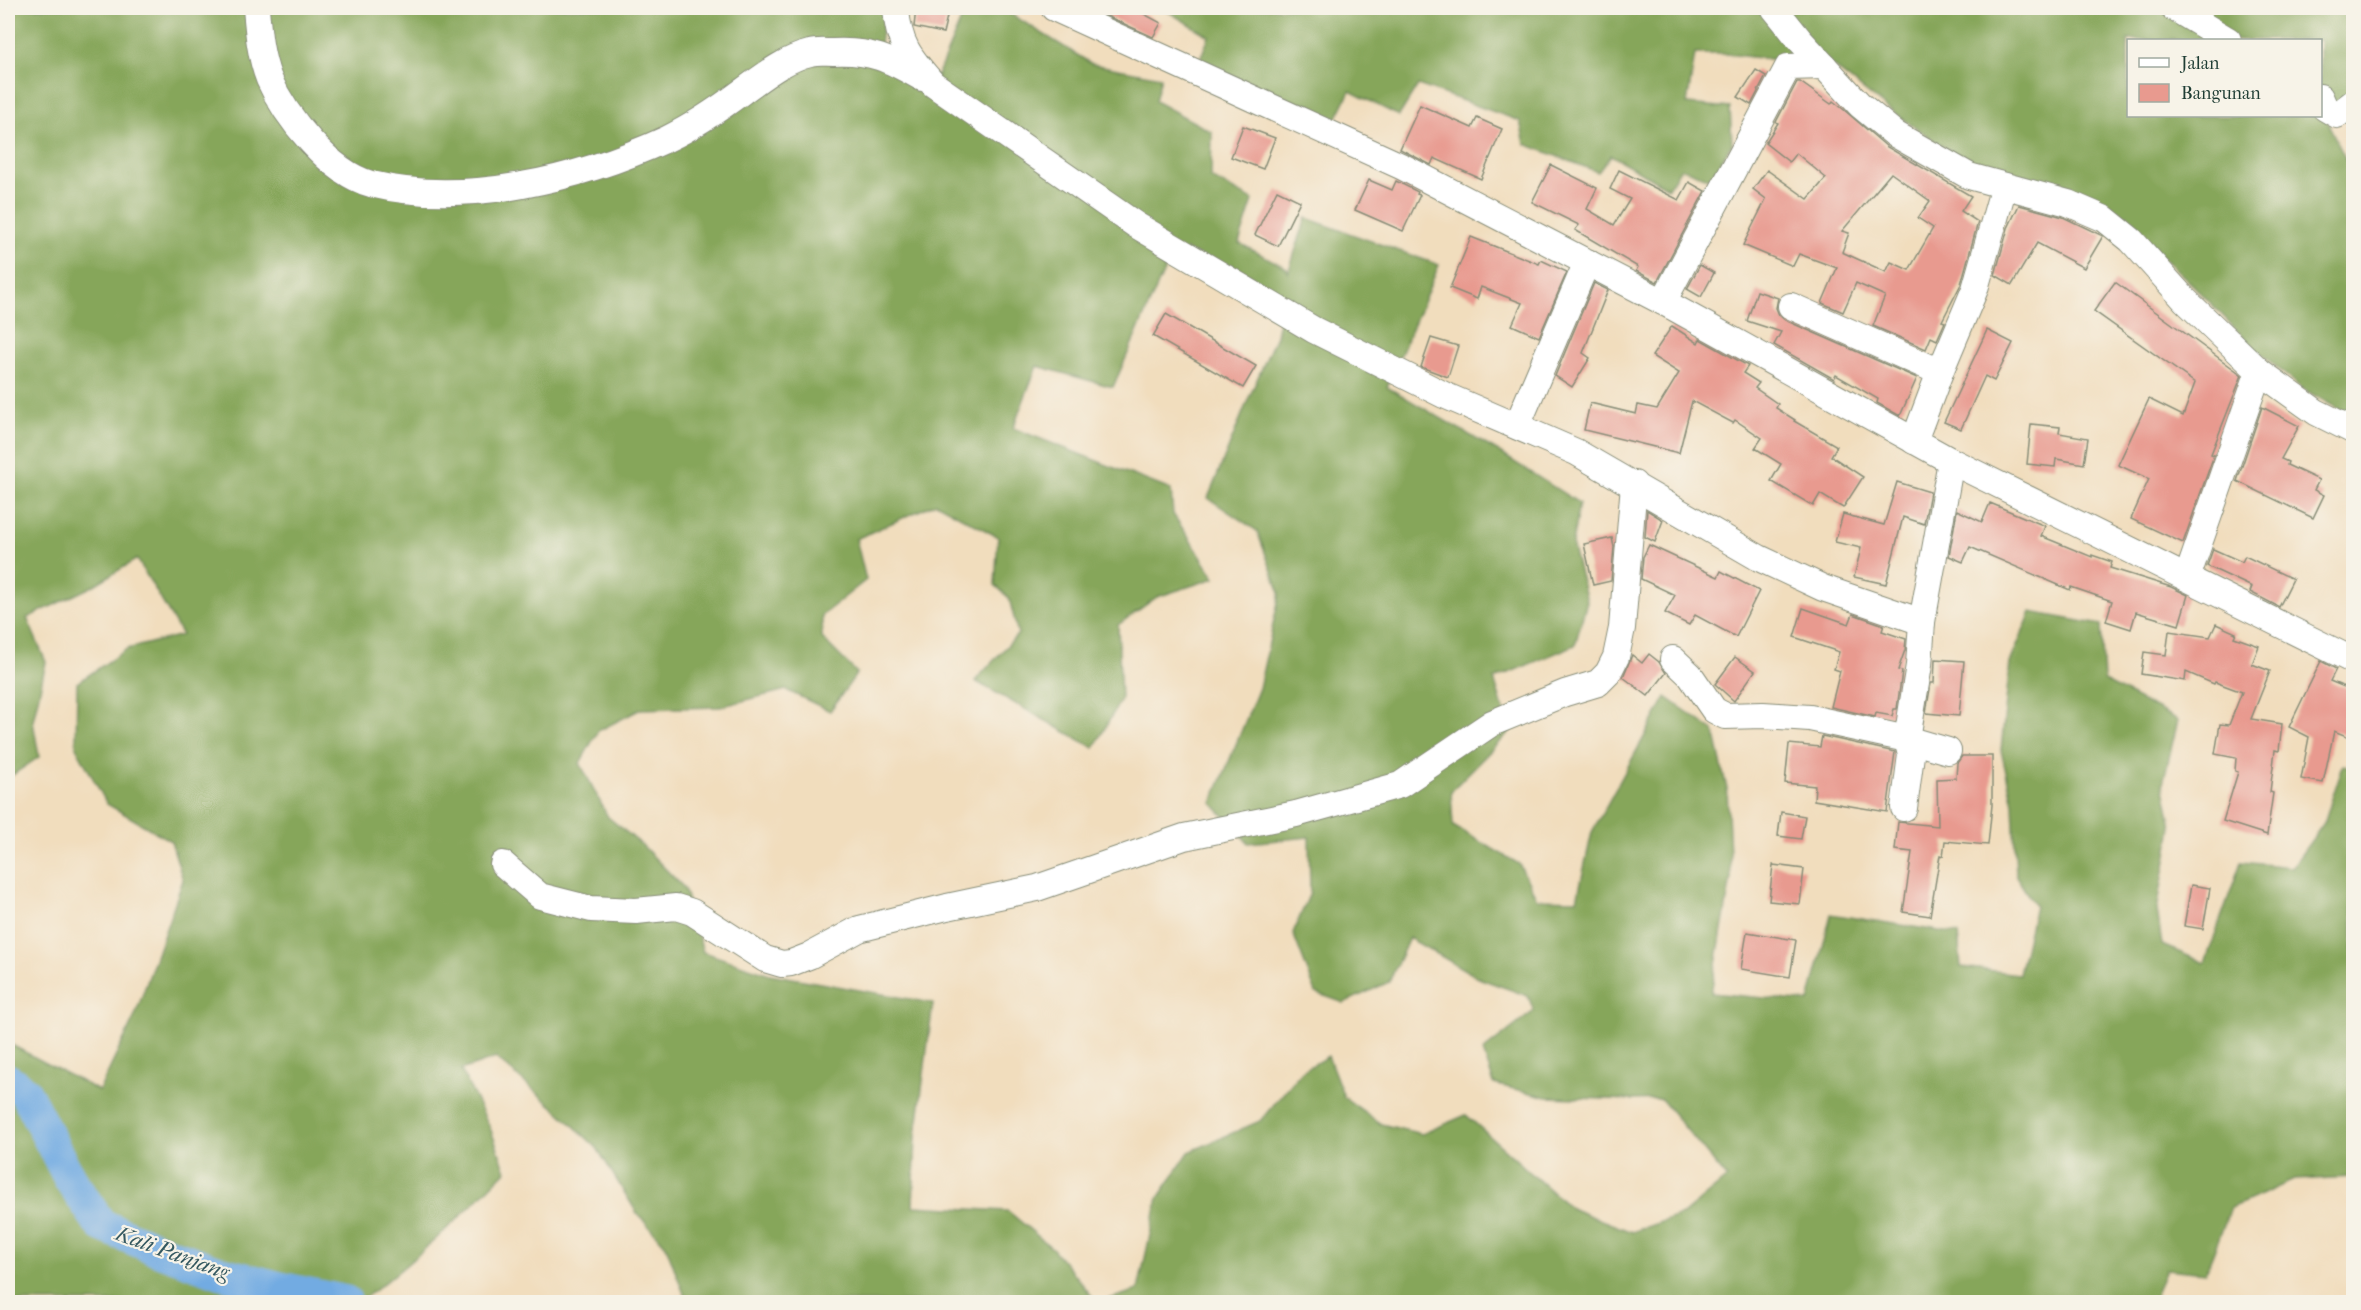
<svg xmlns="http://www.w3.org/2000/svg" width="2361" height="1310" font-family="'IM FELL French Canon',serif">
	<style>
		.forest { fill: #86a65a; stroke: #527247; stroke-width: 1.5; fill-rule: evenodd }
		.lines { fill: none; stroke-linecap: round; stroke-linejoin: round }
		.river { stroke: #72abe2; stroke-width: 33 }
		.building { fill: #e89a8f; fill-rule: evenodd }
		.minor-casing { stroke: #888d78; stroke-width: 28 }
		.minor { stroke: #fff; stroke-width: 26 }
		.labels { text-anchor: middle; stroke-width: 4.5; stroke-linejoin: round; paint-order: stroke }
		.water-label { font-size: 22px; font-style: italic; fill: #345860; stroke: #f7f3e8 }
	</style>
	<rect width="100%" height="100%" fill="#f7f3e8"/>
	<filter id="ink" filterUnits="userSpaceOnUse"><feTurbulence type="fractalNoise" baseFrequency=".0167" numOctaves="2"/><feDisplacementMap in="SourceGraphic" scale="12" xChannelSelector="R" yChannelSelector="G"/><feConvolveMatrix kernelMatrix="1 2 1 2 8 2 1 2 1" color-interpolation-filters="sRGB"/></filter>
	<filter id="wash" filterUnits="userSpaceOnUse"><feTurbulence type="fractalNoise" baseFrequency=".008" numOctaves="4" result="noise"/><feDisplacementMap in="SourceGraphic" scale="24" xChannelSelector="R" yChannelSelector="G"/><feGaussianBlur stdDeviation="1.35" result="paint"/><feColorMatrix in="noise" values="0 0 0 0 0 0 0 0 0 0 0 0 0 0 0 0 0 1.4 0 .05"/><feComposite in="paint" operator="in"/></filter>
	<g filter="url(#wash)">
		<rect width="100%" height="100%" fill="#f1ddbd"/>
		<g class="forest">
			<path d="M8 8H885L879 51 937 76 966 8H1001L1092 64 1161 77 1155 101 1212 132 1211 178 1253 200 1239 243 1287 268 1288 273 1306 218 1439 265 1387 387 1497 451 1579 503 1572 544 1587 601 1575 645 1494 679 1510 731 1451 791 1453 826 1519 864 1537 899 1577 900 1592 832 1666 697 1714 731 1727 789 1731 878 1711 993 1809 1002 1831 914 1958 934 1961 967 2019 974 2035 906 2016 876 2013 803 2001 750 2010 663 2031 612 2101 625 2104 681 2178 720 2163 783 2172 827 2157 910 2162 945 2205 963 2241 862 2292 867 2324 823 2343 765 2353 767V1177L2294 1180 2231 1208 2205 1273 2166 1269 2153 1302H1100L1138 1290 1158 1198 1189 1152 1260 1121 1302 1071 1328 1056 1344 1097 1381 1124 1422 1134 1466 1115 1570 1208 1632 1232 1684 1214 1727 1178 1661 1099 1633 1100 1547 1097 1494 1084 1483 1051 1534 1011 1528 996 1481 979 1409 938 1389 982 1344 1003 1316 993 1293 933 1310 893 1309 837 1248 843 1212 803 1259 688 1280 593 1257 531 1208 498 1248 400 1276 336 1281 310 1171 255 1113 387 1037 366 1013 428 1171 490 1173 514 1215 578 1157 597 1118 625 1121 699 1094 748 975 681 1018 634 1009 598 995 585 998 537 936 503 856 539 866 580 822 615V638L857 673 830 711 786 690 719 707 641 709 598 731 580 763 608 817 642 845 684 888 703 952 770 974 933 1003 916 1136 913 1206 1008 1211 1053 1249 1097 1302H687L666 1246 637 1213 597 1148 558 1111 496 1058 461 1070 489 1125 506 1171C460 1218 412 1264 359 1302H8V1043L99 1091 135 1016 183 880 171 841 107 804 76 747 77 683 127 649 182 635 137 559 91 587 27 618 46 662 33 721 39 757 8 778Z"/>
			<path d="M1162 8H2353V96L2325 117 2349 166 2353 169V417L2301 388 2251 345 2194 286 2137 233 2043 180 1976 169 1884 106 1834 67 1727 54H1695L1687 104 1730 108 1732 144 1710 179 1681 168 1668 188 1611 155 1598 172 1525 144 1520 121 1418 85 1399 116 1350 91 1335 121 1199 62 1209 36ZM2128 40H2320V116H2128Z"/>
		</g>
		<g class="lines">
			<polyline class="river" points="8,1080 25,1092 70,1179 101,1225 164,1252 222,1273 280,1288 346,1302"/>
		</g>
		<g id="blocks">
			<g class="building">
				<polygon points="916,8 949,8 943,33 914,27"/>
				<polygon points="1089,8 1133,8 1161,23 1153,37"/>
				<polygon points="1756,70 1766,76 1751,105 1738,97"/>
				<path d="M1797 82H1800L1831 104 1833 101 1843 109 1887 147 1971 196 1961 211 1978 222 1961 284 1942 321 1945 322 1937 340 1931 337 1926 349 1873 326 1885 296 1856 283 1843 312 1822 303 1837 268 1799 254 1793 266 1743 245 1766 199 1753 189 1767 170 1808 199 1826 178 1796 153 1789 162 1765 143 1778 123 1776 122ZM1891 173 1930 201 1918 218 1933 228 1909 270 1891 262 1886 272 1842 252 1849 233 1842 231Z"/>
				<polygon points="1420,105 1472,128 1477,118 1502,129 1481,179 1434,158 1431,165 1400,149"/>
				<polygon points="1243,126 1275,138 1263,169 1231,157"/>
				<polygon points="1551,165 1597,188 1587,209 1614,225 1630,199 1610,189 1619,170 1679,200 1689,182 1705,191 1657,282 1636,271 1638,267 1575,230 1579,225 1532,202"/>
				<polygon points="1369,180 1392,190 1396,181 1418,192 1417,194 1420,195 1403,231 1355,210"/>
				<polygon points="1277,190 1300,201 1278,246 1255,235"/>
				<polygon points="2019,205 2063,217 2103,236 2084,268 2037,243 2012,285 1995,275 2008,228"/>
				<polygon points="1471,237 1539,264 1541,260 1567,272 1539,337 1512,325 1522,303 1481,287 1477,299 1450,288"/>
				<polygon points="1700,265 1714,273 1701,297 1687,289"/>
				<polygon points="2115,282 2242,375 2211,454 2214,455 2183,543 2131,519 2149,479 2118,465 2149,399 2183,416 2195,383 2094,311"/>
				<polygon points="1594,283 1608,290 1583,353 1590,358 1572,387 1555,376"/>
				<polygon points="1757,291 1778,298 1776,308 1779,315 1785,320 1917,378 1900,416 1877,403 1878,399 1836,375 1834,379 1774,345 1781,332 1747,321"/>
				<polygon points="1166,314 1256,366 1243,388 1153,336"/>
				<polygon points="1672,326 1698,343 1700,339 1748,366 1743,373 1759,383 1755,388 1778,404 1776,408 1795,420 1794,421 1837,446 1831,456 1863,477 1843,508 1820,494 1813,506 1771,481 1781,464 1755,448 1762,438 1735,420 1733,423 1692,401 1679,453 1584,430 1590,403 1636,414 1638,405 1657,409 1679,373 1652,356"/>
				<polygon points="1987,330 2013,343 1994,381 1985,376 1961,429 1944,422"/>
				<polygon points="1431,338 1458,346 1448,377 1421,367"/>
				<polygon points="2262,407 2299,426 2281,459 2288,462 2287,465 2319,480 2314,490 2324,495 2313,518 2237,481"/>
				<polygon points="2031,424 2060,427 2059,433 2088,438 2084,464 2056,459 2055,467 2027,464"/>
				<polygon points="1897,482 1930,492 1924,524 1903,517 1886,584 1854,577 1861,548 1835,542 1843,514 1884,525"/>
				<polygon points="1990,503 2045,526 2041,536 2092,557 2092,555 2112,562 2110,568 2171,587 2188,595 2179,625 2136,612 2131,629 2106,621 2112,601 2071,587 2070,590 1970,547 1963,562 1949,556 1957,510 1982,522"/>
				<polygon points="1647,510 1663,520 1655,542 1645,537"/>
				<polygon points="1612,538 1614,547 1611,581 1593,585 1584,544"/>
				<polygon points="1649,545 1718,577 1721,571 1759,591 1736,637 1695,615 1689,625 1665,613 1675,595 1641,579 1643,557"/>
				<polygon points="2213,549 2242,562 2245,556 2293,579 2279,607 2250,592 2252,587 2207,566"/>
				<polygon points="1803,608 1849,624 1853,614 1884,625 1882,631 1906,639 1905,650 1898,670 1902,671 1897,709 1894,709 1892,716 1876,713 1875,717 1831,707 1840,671 1834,669 1839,652 1794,637"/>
				<polygon points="2216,624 2236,633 2234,637 2259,646 2252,664 2270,671 2251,719 2282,724 2279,751 2275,750 2270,792 2273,793 2267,835 2223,821 2238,772 2235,771 2236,758 2215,754 2220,724 2229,725 2242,692 2215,682 2214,684 2186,672 2185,681 2141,674 2144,652 2166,655 2169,631 2210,637"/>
				<polygon points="1649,654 1659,662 1666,673 1648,696 1623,677 1632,655 1642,663"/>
				<polygon points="1735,657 1755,671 1734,701 1715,684"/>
				<polygon points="1935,659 1964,661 1959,716 1926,713 1931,683 1934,683"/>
				<polygon points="2321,661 2336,669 2330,681 2354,691 2354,739 2334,731 2323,783 2301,779 2309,737 2289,727"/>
				<polygon points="1822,736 1895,752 1887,812 1814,800 1815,786 1785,783 1789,744 1820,747"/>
				<polygon points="1962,756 1992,756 1992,805 1988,845 1945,841 1943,856 1940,855 1930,916 1903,912 1912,852 1895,850 1898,822 1938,826 1937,779 1956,778 1957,763"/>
				<polygon points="1781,812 1805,816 1801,839 1778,836"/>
				<polygon points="1773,865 1804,869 1800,904 1769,901"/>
				<polygon points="2191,885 2210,888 2203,929 2184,926"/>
				<polygon points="1747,932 1796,940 1790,977 1741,969"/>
			</g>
		</g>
	</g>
	<g filter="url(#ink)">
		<use href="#blocks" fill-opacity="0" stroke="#888d78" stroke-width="1.5"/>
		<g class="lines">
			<g class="minor-casing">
				<g id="minor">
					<path d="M256 8C258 31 260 56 269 79 285 116 330 173 371 184 465 207 580 179 667 139 694 126 719 109 743 91 764 76 785 59 810 53 817 51 825 52 833 52 871 50 889 59 922 78"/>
					<path d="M896 8C898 44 910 58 933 84L1136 225 1314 330 1444 395 1576 452 1759 558 1823 588 1922 622"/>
					<polyline points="1054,8 1403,167 1671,306 1951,461 2354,661"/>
					<polyline points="1774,8 1799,39 1860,105 1895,134 1969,176 2068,203 2105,219 2131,240 2185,300 2259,371 2316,412 2354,431"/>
					<polyline points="2174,8 2228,40"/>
					<polyline points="2320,97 2325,108 2337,115 2354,102"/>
					<polyline points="1663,302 1788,67 1824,66"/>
					<polyline points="1791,306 1940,372"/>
					<polyline points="1517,426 1587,262"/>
					<polyline points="1914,441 1940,372 1975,289 2004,186"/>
					<polyline points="2187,578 2259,371"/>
					<polyline points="1673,659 1690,675 1714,710 1725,716 1763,715 1810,718 1907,739 1948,751"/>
					<polyline points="1904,808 1911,755 1907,739 1919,665 1922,622 1951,461"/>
					<polyline points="503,864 540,896 591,909 636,911 676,907 692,912 765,959 782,964 791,963 809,956 859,929 947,907 1037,888 1184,837 1296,814 1400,785 1492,723 1565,693 1598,683 1608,673 1616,657 1622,628 1634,484"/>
				</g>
			</g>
			<use href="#minor" class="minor"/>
		</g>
	</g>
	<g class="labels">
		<g class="water-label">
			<text transform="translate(173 1252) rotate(20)" y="8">Kali Panjang</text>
		</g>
	</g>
	<rect width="2361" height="1310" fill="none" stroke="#f7f3e8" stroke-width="30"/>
	<rect x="2127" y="39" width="195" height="78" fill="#f7f3e8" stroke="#a1aaa0" stroke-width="1.5"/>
	<rect x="2139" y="58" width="30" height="9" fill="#ffffff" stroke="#a1aaa0" stroke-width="1.5"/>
	<text x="2181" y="69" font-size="18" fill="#1f3d34">Jalan</text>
	<rect x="2139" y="84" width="30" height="18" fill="#e89a8f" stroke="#a1aaa0" stroke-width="1.5"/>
	<text x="2181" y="99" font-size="18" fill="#1f3d34">Bangunan</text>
</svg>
